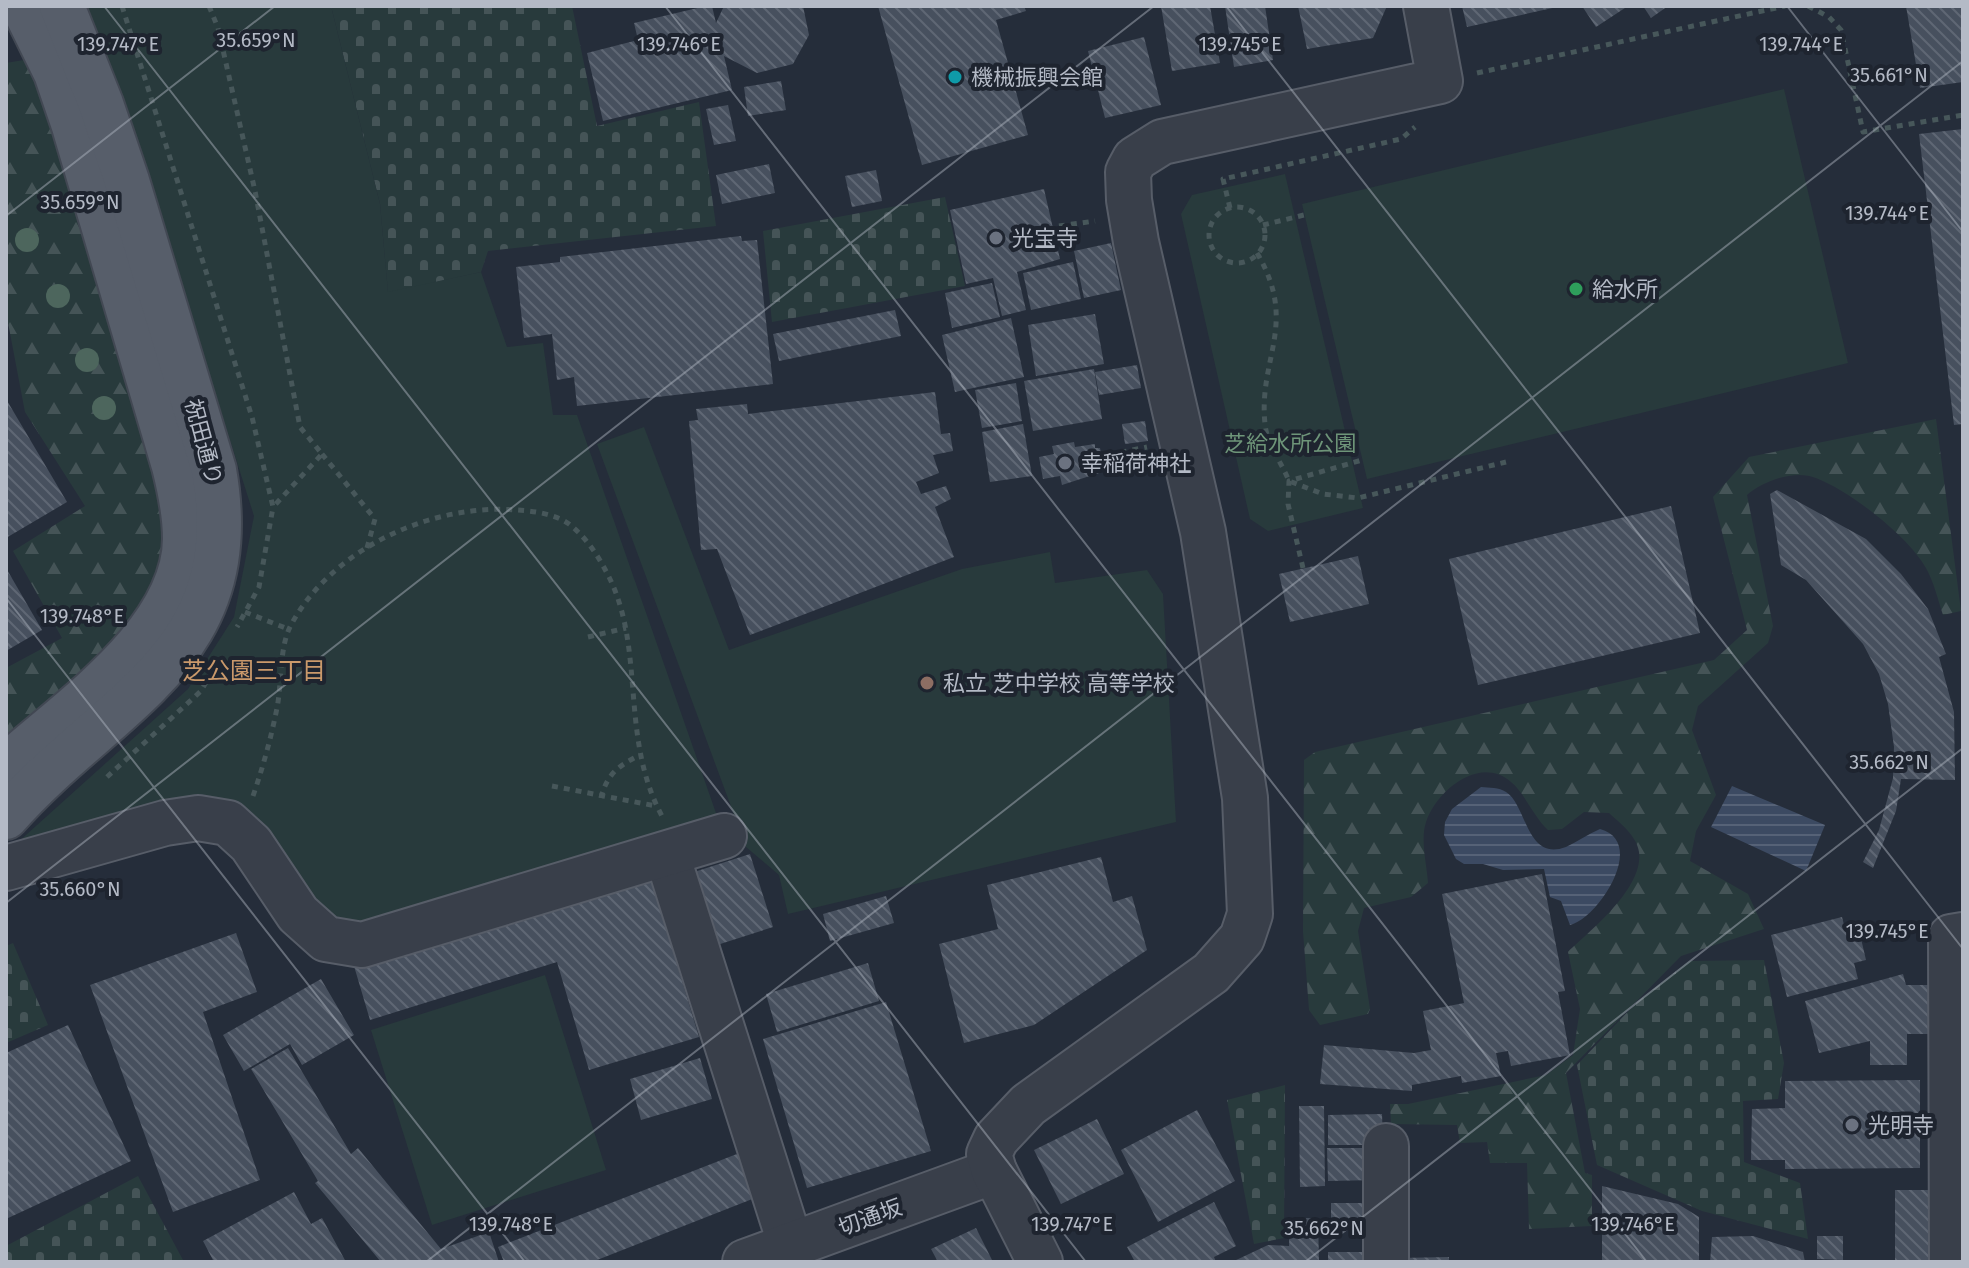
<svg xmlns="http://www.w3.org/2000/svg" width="1969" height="1268" font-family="'Fira Sans','Noto Sans JP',sans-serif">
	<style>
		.forest { fill: url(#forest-firs) }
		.cemetery { fill: url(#cemetery-stones) }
		.park { fill: #283a3c }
		.water { fill: url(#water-rules) }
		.building { fill: url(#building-back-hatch) }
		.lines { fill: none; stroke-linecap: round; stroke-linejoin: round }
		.minor-casing { stroke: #575d68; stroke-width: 48 }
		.major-casing { stroke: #424853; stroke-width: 48 }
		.path { stroke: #47575a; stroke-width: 5; stroke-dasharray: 6 6; stroke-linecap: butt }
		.minor { stroke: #393f4a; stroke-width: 44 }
		.major { stroke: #575e6a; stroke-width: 44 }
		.tree { fill: #4d665d }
		.ticks { fill: none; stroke: #b4bac6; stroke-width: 2; stroke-opacity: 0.45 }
		.culture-dot { fill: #0f9aa8; stroke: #1e242f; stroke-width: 3 }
		.worship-dot { fill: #6b7280; stroke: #1e242f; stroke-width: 3 }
		.leisure-dot { fill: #2e9e5b; stroke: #1e242f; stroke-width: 3 }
		.education-dot { fill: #8d6e63; stroke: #1e242f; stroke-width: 3 }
		.labels { text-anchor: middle; stroke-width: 8; stroke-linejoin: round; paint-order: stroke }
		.poi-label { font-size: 22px; fill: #b4bac6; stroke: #1e242f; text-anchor: start }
		.street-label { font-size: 22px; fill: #b4bac6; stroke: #1e242f }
		.park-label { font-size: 22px; fill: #6e9579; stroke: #1e242f }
		.neighbourhood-label { font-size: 24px; fill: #ca996b; stroke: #1e242f }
		.ticks-label { font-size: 20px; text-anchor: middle; fill: #b4bac6; stroke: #1e242f; stroke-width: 8; stroke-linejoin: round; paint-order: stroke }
	</style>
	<defs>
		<pattern id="forest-firs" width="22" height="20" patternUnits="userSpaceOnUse" patternTransform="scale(2)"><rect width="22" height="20" fill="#283a3c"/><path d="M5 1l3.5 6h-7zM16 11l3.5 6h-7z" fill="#455457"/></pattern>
		<pattern id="cemetery-stones" width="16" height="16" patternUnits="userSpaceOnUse" patternTransform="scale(2)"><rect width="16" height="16" fill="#283a3c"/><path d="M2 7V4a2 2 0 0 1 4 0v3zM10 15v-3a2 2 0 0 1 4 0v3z" fill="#455457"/></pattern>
		<pattern id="water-rules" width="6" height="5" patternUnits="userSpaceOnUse" patternTransform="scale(2)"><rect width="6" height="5" fill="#3c4a62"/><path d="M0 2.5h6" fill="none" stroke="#566277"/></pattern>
		<pattern id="building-back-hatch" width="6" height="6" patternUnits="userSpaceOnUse" patternTransform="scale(2)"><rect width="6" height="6" fill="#47505e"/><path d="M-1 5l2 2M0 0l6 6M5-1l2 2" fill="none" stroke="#5f6774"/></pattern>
	</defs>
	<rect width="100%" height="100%" fill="#252d3a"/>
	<g class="forest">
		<polygon points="36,58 176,552 151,611 6,741 6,668 62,638 13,551 85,506 25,412 6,312 6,63"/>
		<path d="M1936 419 1961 611 1943 615C1938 600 1934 582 1926 568 1908 536 1850 491 1816 478 1795 469 1763 481 1747 495L1773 626 1768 643 1698 706 1692 730 1716 795 1696 831 1690 861 1748 894 1764 929 1681 956 1566 1073 1585 1173 1592 1175V1226L1529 1229 1527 1163H1490L1487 1142 1460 1143 1457 1125 1391 1124 1390 1104H1408L1546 1075 1573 1055 1580 1009 1568 952C1591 930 1644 888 1639 852 1637 836 1620 823 1609 813L1584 812 1562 829 1548 830C1533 816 1524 792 1511 782 1480 755 1437 790 1426 822 1420 839 1427 866 1428 883L1411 897 1364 908 1358 931 1370 1009 1368 1014 1320 1025 1309 1010 1303 931 1304 760 1315 752 1714 660 1747 630 1713 497 1749 457Z"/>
	</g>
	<g class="cemetery">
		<polygon points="331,6 572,6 597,126 699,102 716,226 488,251 481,272 388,293 380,204"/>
		<polygon points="945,197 965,286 772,322 763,231"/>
		<polygon points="13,943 48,1025 6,1043 6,946"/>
		<polygon points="1764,960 1784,1063 1778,1099 1743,1101 1744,1162 1800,1183 1808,1239 1702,1211 1597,1165 1577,1065 1637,1002 1689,961"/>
		<polygon points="1285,1085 1284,1238 1254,1244 1227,1100"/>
		<polygon points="138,1176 184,1262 6,1262 6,1246"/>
	</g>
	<g class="park">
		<polygon points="86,6 331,6 380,204 388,292 481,272 507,347 543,343 553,415 577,415 724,836 362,945 227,823 6,853 188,689 234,617 254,516 182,288"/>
		<polygon points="1784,89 1848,363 1367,479 1302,204"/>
		<polygon points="1285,174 1363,508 1268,531 1250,519 1181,214 1192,195"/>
		<polygon points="644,427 729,650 962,569 1050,552 1055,583 1147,570 1163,594 1176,822 788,914 779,875 746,847 597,444"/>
		<polygon points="545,975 606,1170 432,1225 371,1030"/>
	</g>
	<g class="water">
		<polygon points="1732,786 1825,825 1806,871 1711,827"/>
		<path d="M1481 787C1489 788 1499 787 1506 792 1527 805 1526 862 1566 847 1577 842 1588 834 1600 829 1648 842 1598 919 1570 925L1561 901 1550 897 1544 869 1503 870 1483 864H1464L1456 859 1444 835 1445 822 1452 809Z"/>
	</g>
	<g class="building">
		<polygon points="706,6 712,6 716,23 724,6 803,6 809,35 793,64 757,73 724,56 732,90 603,121 587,53 638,40 634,23"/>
		<polygon points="878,6 1024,6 1026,11 996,20 1028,135 922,165"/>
		<polygon points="1161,6 1210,6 1220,63 1172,71"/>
		<polygon points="1225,6 1265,6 1273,60 1234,67"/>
		<polygon points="1298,6 1387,6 1373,38 1307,49"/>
		<polygon points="1462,6 1556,6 1557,7 1467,27"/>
		<polygon points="1582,6 1628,6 1596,27"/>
		<polygon points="1643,6 1668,6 1651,18"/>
		<polygon points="1906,6 1963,6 1963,82 1920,88"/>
		<polygon points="1144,37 1161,105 1105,118 1088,51"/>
		<polygon points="781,81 786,110 748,116 744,87"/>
		<polygon points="728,105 736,141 714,145 706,109"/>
		<polygon points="1963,129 1963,424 1954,425 1919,134"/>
		<polygon points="769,164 775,193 722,204 716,175"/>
		<polygon points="876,170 882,201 852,207 845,176"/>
		<polygon points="1044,189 1060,259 1017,272 1026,310 1002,316 993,278 966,284 950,210"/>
		<polygon points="741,236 742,241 757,240 773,384 577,406 574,377 557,380 552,334 524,338 516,267 560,262 560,257"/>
		<polygon points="1111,243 1121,290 1084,298 1074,251"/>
		<polygon points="1073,262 1081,299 1031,310 1023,273"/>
		<polygon points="992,283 1000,317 952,328 945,293"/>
		<polygon points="895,310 901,336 779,361 773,334"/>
		<polygon points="1095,314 1104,364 1036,376 1028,325"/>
		<polygon points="1011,318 1024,377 955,392 942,335"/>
		<polygon points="1137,365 1141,388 1099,395 1095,372"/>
		<polygon points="1094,369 1102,419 1033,431 1024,381"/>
		<polygon points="1016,383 1022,421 982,428 975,390"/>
		<polygon points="935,392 941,434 950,433 953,451 933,455 939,473 916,482 921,494 946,486 951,499 935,507 954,557 750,635 717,549 701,550 689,421 698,420 696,409 747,404 748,414"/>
		<polygon points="6,399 67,502 6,538"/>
		<polygon points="1145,421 1148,441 1125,444 1122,424"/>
		<polygon points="1023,424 1032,476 990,482 982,432"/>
		<polygon points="1074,442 1075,447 1095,444 1095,448 1100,448 1104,468 1098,469 1099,473 1062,485 1060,476 1043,479 1039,457 1054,454 1052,446"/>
		<polygon points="1777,490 1866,539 1901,574 1928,609 1946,654 1939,657 1954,712 1955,780 1901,779 1896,811 1873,868 1863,862 1879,830 1893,778 1894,747 1888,704 1879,674 1863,644 1806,580 1781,565 1770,494"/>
		<polygon points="1671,506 1700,633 1478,685 1449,559"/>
		<polygon points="1358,556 1369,604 1290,622 1279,574"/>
		<polygon points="6,568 42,630 6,651"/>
		<polygon points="750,854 773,927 714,946 691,873"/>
		<polygon points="1101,857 1113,902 1132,896 1147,950 1034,1025 964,1043 939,944 998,929 987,885"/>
		<polygon points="1542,874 1565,991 1558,992 1570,1055 1511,1066 1508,1051 1496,1053 1501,1076 1462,1083 1461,1076 1412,1085 1412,1091 1320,1084 1324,1045 1414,1053 1431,1050 1423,1011 1464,1003 1442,894"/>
		<polygon points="650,875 699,1037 589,1070 557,962 370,1020 354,966"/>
		<polygon points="886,896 894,923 830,941 823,914"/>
		<polygon points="1842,917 1846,933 1859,930 1866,960 1854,963 1858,979 1787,997 1771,935"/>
		<polygon points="236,933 257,992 203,1012 260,1180 173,1212 90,985"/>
		<polygon points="868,963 879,1001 777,1032 766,994"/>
		<polygon points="1903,974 1906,985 1934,985 1933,1034 1907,1034 1907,1065 1870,1065 1870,1041 1819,1053 1805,1001"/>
		<polygon points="321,979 354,1035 302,1065 290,1044 244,1071 223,1035"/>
		<polygon points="886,1002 931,1151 807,1188 763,1039"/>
		<polygon points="68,1025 131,1161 6,1219 6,1053"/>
		<polygon points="288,1048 351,1154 358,1148 441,1249 489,1232 499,1262 381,1262 315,1183 318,1181 251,1069"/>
		<polygon points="700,1058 712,1099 641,1120 630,1079"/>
		<polygon points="1920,1080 1920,1168 1785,1169 1785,1160 1751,1160 1752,1109 1785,1108 1785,1081"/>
		<polygon points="1299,1106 1324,1106 1325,1186 1300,1187"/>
		<polygon points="1197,1110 1235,1181 1158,1222 1121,1150"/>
		<polygon points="1382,1114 1383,1145 1328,1145 1328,1115"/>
		<polygon points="1097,1119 1124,1174 1061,1204 1034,1150"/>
		<polygon points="1327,1148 1378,1148 1378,1180 1328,1181"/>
		<polygon points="742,1152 760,1196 592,1262 504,1262 498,1247"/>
		<polygon points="1602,1186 1678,1204 1699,1217 1699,1262 1602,1262"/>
		<rect x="1895" y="1190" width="44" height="72"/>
		<polygon points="294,1192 311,1224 322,1218 346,1262 214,1262 203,1241"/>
		<polygon points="1214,1202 1236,1246 1214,1257 1216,1262 1135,1262 1127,1247"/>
		<polygon points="1331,1203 1373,1203 1372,1221 1331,1221"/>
		<polygon points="1290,1218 1318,1218 1319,1262 1232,1262 1268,1245 1289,1246"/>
		<polygon points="976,1228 993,1262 938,1262 931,1249"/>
		<polygon points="1753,1236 1803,1252 1805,1262 1710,1262 1712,1237"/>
		<polygon points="1817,1236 1843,1236 1843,1260 1817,1259"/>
		<rect x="1328" y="1252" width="41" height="10"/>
		<polygon points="1449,1257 1449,1262 1399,1262 1399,1258"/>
	</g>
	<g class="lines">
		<g class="minor-casing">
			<g id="minor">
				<polyline points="667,855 791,1246"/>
				<polyline points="6,868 165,823 198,818 228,823 251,844 298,914 326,939 362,945 724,836"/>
				<polyline points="1386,1146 1386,1262"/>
				<polyline points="745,1262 994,1171"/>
				<polyline points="1040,1262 994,1171 989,1154 996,1139 1028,1105 1211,973 1242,938 1250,914 1245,798 1203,532 1136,242 1129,200 1128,172 1135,159 1162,142 1440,81 1426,6"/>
				<polyline points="1952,1262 1951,937 1963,935"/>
			</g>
		</g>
		<g class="major-casing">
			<g id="major">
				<path d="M6 766C69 709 184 633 185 539 185 514 180 490 174 466L74 126 56 73 23 6"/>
				<path d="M6 817C109 700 247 658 214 470L127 181 101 104 62 6"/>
			</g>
		</g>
		<g class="path">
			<polyline points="122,6 252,417 273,507 259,587 237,627"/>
			<polyline points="209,6 218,28 255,191 300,427 322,454 273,507"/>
			<polyline points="1808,6 1829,17 1841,30 1863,132 1963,115"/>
			<polyline points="1477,73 1785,6"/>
			<circle cx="1237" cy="235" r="28"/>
			<polyline points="1230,208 1223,179 1401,139 1415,127"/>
			<polyline points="1263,225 1304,215"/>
			<polyline points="1059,226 1095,221"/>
			<path d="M1257 253C1299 324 1258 358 1265 424 1267 445 1281 461 1289 481L1323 494 1358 498 1506 462"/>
			<polyline points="322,454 375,519 367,548"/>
			<polyline points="1109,455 1147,447"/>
			<polyline points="1303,568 1288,504 1289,481 1362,460"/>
			<polyline points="245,612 288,629"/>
			<polyline points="588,637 626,628"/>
			<polyline points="107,777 201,691 214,668"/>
			<polyline points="552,786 656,806"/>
			<path d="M253 796C263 767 271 738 277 708 282 683 279 647 291 625 332 548 433 503 517 510 534 511 555 514 569 524 587 538 599 557 609 577 646 652 619 738 663 818"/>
			<path d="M601 798C607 774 618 766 640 755"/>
		</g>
		<use href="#minor" class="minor"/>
		<use href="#major" class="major"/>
	</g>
	<g class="tree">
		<circle cx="27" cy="240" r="12"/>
		<circle cx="58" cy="296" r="12"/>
		<circle cx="87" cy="360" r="12"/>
		<circle cx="104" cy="408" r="12"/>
	</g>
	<path class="ticks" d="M104 6 1086 1262M665 6 1647 1262M1226 6 1963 949M1787 6 1963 232M6 216 275 6M6 598 525 1262M6 903 1154 6M426 1262 1963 61M1305 1262 1963 748"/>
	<circle class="culture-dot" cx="955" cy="77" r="8"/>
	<g class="worship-dot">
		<circle cx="996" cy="238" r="8"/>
		<circle cx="1065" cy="463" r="8"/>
		<circle cx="1852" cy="1125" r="8"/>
	</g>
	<circle class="leisure-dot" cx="1576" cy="289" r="8"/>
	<circle class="education-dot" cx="927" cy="683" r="8"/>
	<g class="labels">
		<g class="poi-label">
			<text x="971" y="85">機械振興会館</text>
			<text x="1012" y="246">光宝寺</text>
			<text x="1592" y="297">給水所</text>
			<text x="1081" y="471">幸稲荷神社</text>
			<text x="943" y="691">私立 芝中学校 高等学校</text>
			<text x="1868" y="1133">光明寺</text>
		</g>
		<g class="street-label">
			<text transform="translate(204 442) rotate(75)" y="8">祝田通り</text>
			<text transform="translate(870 1217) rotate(-20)" y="8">切通坂</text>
		</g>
		<g class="park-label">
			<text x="1290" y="451">芝給水所公園</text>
		</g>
		<g class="neighbourhood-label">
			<text x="254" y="679">芝公園三丁目</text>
		</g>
	</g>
	<g class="ticks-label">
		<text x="256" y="47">35.659°N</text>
		<text x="118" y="51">139.747°E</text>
		<text x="679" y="51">139.746°E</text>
		<text x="1240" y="51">139.745°E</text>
		<text x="1801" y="51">139.744°E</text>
		<text x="1889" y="82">35.661°N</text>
		<text x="80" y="209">35.659°N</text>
		<text x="1887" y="220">139.744°E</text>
		<text x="82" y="623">139.748°E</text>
		<text x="1889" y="769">35.662°N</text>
		<text x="80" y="896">35.660°N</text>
		<text x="1887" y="938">139.745°E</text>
		<text x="511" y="1231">139.748°E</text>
		<text x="1072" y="1231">139.747°E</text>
		<text x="1633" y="1231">139.746°E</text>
		<text x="1324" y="1235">35.662°N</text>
	</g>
	<rect width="1969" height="1268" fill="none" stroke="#b4bac6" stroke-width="16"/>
</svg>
